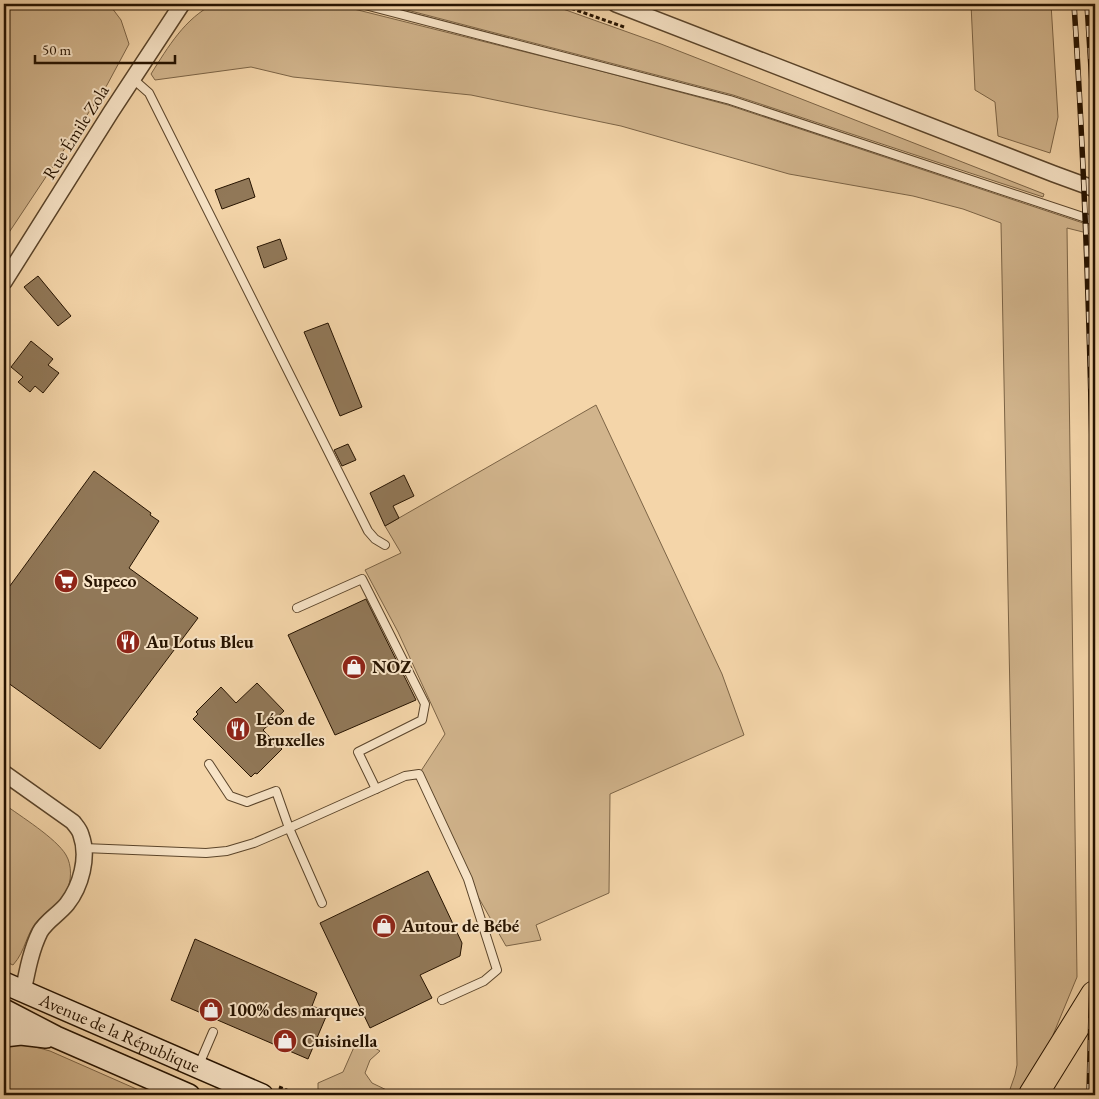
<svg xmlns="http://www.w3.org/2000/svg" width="1099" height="1099" font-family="'EB Garamond',serif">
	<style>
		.green { fill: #d1b48c; stroke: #7c6446 }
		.building { fill: #917858; stroke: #261300 }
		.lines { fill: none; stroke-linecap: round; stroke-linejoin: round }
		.service-casing { stroke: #5a442a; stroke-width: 10 }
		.minor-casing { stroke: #5a442a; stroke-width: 18 }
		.secondary-casing { stroke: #261300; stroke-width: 24 }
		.motorway-casing { stroke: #261300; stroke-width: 30 }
		.path { stroke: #261300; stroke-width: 3; stroke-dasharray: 4 2.5; stroke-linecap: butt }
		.service { stroke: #f8e4c7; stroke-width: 8 }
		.minor { stroke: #f8e4c7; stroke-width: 15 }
		.secondary { stroke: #f8e4c7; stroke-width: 21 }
		.motorway { stroke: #f4d5a9; stroke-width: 28 }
		.rail-casing { stroke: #261300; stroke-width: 5.5 }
		.rail { stroke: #f8e4c7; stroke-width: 4; stroke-dasharray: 11; stroke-linecap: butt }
		.labels { text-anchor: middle; stroke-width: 4; stroke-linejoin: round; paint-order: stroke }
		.street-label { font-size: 18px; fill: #261300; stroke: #f8e4c7 }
		.poi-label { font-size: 18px; font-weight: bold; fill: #261300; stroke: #f8e4c7; text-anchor: start }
	</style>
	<rect width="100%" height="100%" fill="#f4d5a9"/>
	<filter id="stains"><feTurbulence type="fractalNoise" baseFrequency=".004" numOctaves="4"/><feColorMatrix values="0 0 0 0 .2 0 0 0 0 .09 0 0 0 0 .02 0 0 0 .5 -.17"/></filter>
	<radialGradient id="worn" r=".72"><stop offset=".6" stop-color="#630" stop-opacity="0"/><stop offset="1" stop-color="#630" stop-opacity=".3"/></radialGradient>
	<g class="green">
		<polygon points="4,4 109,4 121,20 129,44 107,85 4,240"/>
		<path d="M214 4H334L597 70 728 105 1095 227V235L1067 228 1077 977 1053 1035 1059 1042 1024 1095H1008L1015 1075 1017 1065 1001 223 963 209 913 196 789 174 621 126 471 95 293 77 251 67 155 80 151 74C168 47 185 18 214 4Z"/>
		<polygon points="384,4 549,4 661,44 1044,194 1043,197 733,95"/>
		<polygon points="971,4 1051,4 1058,117 1050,153 998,136 995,102 975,90"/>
		<polygon points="596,405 722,674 744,735 610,794 609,893 536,925 541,940 506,946 468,879 419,774 445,734 398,632 365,570 401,553 385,526"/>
		<path d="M4 804C20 816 56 838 66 855 72 865 72 881 66 892 60 904 48 909 39 919 26 932 26 951 13 965L4 961 5 874Z"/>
		<polygon points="358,1038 380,1051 370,1060 365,1073 372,1083 397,1095 318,1095 318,1083 343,1072"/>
		<polygon points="15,1045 32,1046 50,1051 150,1095 4,1095 4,1047"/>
	</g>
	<g class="building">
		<polygon points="249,178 255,197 222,209 215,190"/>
		<polygon points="280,239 287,259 264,268 257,247"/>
		<polygon points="38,276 71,316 58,326 24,287"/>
		<polygon points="328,323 362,407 340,416 304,332"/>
		<polygon points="31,341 53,359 48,365 59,373 43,393 35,386 30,392 18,382 23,377 11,367"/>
		<polygon points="348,444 356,460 342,466 334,450"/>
		<polygon points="94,471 151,513 150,515 159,521 129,568 198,618 100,749 4,680 4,594"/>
		<polygon points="404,475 414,496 393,506 399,518 385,526 370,493"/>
		<polygon points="366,599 416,700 335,735 288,635"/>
		<polygon points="257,683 284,711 263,730 282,749 257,774 255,773 251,777 193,719 198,714 196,712 221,687 236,703"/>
		<polygon points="428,871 462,943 460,956 420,975 432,998 370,1028 320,923"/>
		<polygon points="195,939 317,993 312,1006 328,1012 308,1059 171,1000"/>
	</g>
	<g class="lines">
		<g class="service-casing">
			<g id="service">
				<polyline points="361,4 730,100 1095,221"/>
				<polyline points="132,78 149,93 368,531 375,539 385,545"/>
				<polyline points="297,608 362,579 425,704 422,720 358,752 376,789"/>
				<polyline points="209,764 230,796 247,802 276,791 289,828 322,903"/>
				<polyline points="84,848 206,853 227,851 254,843 289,828 405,776 419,774 468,879 497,970 484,981 442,1000"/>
				<polyline points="198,1067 213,1032"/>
			</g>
		</g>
		<g class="minor-casing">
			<g id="minor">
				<polyline points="616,4 1054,174 1095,189"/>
				<polyline points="4,282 111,112 182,4"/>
				<path d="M4 773 73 822C76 826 80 830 81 835 89 857 81 886 67 904 59 914 46 921 40 932 31 950 27 972 23 992"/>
			</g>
		</g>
		<g class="secondary-casing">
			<g id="secondary">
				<path id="s1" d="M4 983 262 1095"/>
				<polyline points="4,1010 56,1037 189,1095"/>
				<polyline points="4,1036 21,1034 46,1037"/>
			</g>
		</g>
		<g class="motorway-casing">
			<polyline id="motorway" points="1033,1095 1095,995"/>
		</g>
		<g class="path">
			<polyline points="559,4 624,27"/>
			<polyline points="279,1087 299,1095"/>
		</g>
		<use href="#service" class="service"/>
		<use href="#minor" class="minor"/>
		<use href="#secondary" class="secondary"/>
		<use href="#motorway" class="motorway"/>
		<g class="rail-casing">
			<g id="rail">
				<path d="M1074 4C1088 217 1093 430 1095 643"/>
				<polyline points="1087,4 1095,132"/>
				<polyline points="1089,1095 1094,885 1095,673"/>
			</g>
		</g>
		<use href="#rail" class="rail"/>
	</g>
	<defs>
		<g id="supermarket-disc" transform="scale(1.25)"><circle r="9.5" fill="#8f2418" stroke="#f8e4c7"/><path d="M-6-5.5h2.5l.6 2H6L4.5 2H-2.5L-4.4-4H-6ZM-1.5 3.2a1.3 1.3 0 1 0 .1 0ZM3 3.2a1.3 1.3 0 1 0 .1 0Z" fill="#fff"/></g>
		<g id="restaurant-disc" transform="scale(1.25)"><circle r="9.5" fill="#8f2418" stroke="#f8e4c7"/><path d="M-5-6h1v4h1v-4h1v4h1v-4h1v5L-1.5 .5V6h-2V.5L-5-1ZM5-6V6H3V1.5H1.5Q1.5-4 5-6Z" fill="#fff"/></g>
		<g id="shop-disc" transform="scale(1.25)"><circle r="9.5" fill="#8f2418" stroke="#f8e4c7"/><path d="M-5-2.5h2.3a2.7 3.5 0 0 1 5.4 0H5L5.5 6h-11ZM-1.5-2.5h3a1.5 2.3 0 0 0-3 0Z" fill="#fff"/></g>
	</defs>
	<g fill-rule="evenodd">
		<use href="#supermarket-disc" x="66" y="581"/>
		<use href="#restaurant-disc" x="128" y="642"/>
		<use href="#shop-disc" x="354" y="667"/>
		<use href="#restaurant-disc" x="238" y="729"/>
		<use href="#shop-disc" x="384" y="926"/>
		<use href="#shop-disc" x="211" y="1010"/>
		<use href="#shop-disc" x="285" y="1041"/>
	</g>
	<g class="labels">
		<g class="street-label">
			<text transform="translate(76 132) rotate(-58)" y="6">Rue Émile Zola</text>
			<text dy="6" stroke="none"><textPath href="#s1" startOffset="126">Avenue de la République</textPath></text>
		</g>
		<g class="poi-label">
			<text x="84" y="587">Supeco</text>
			<text x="146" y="648">Au Lotus Bleu</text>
			<text x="372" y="673">NOZ</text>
			<text x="256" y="725">Léon de<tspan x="256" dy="21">Bruxelles</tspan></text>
			<text x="402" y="932">Autour de Bébé</text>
			<text x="228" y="1016">100% des marques</text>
			<text x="302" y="1047">Cuisinella</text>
		</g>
	</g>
	<rect width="1099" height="1099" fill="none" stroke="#f4d5a9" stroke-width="20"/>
	<rect x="5" y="5" width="1089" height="1089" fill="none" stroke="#261300" stroke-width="2.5"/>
	<rect x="10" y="10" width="1079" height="1079" fill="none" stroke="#261300"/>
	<path d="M35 55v8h140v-8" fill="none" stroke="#261300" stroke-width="2.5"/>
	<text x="42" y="55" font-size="15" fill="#261300" stroke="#f8e4c7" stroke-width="4" paint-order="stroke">50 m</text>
	<rect width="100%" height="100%" filter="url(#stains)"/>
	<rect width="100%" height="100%" fill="url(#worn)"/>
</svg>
